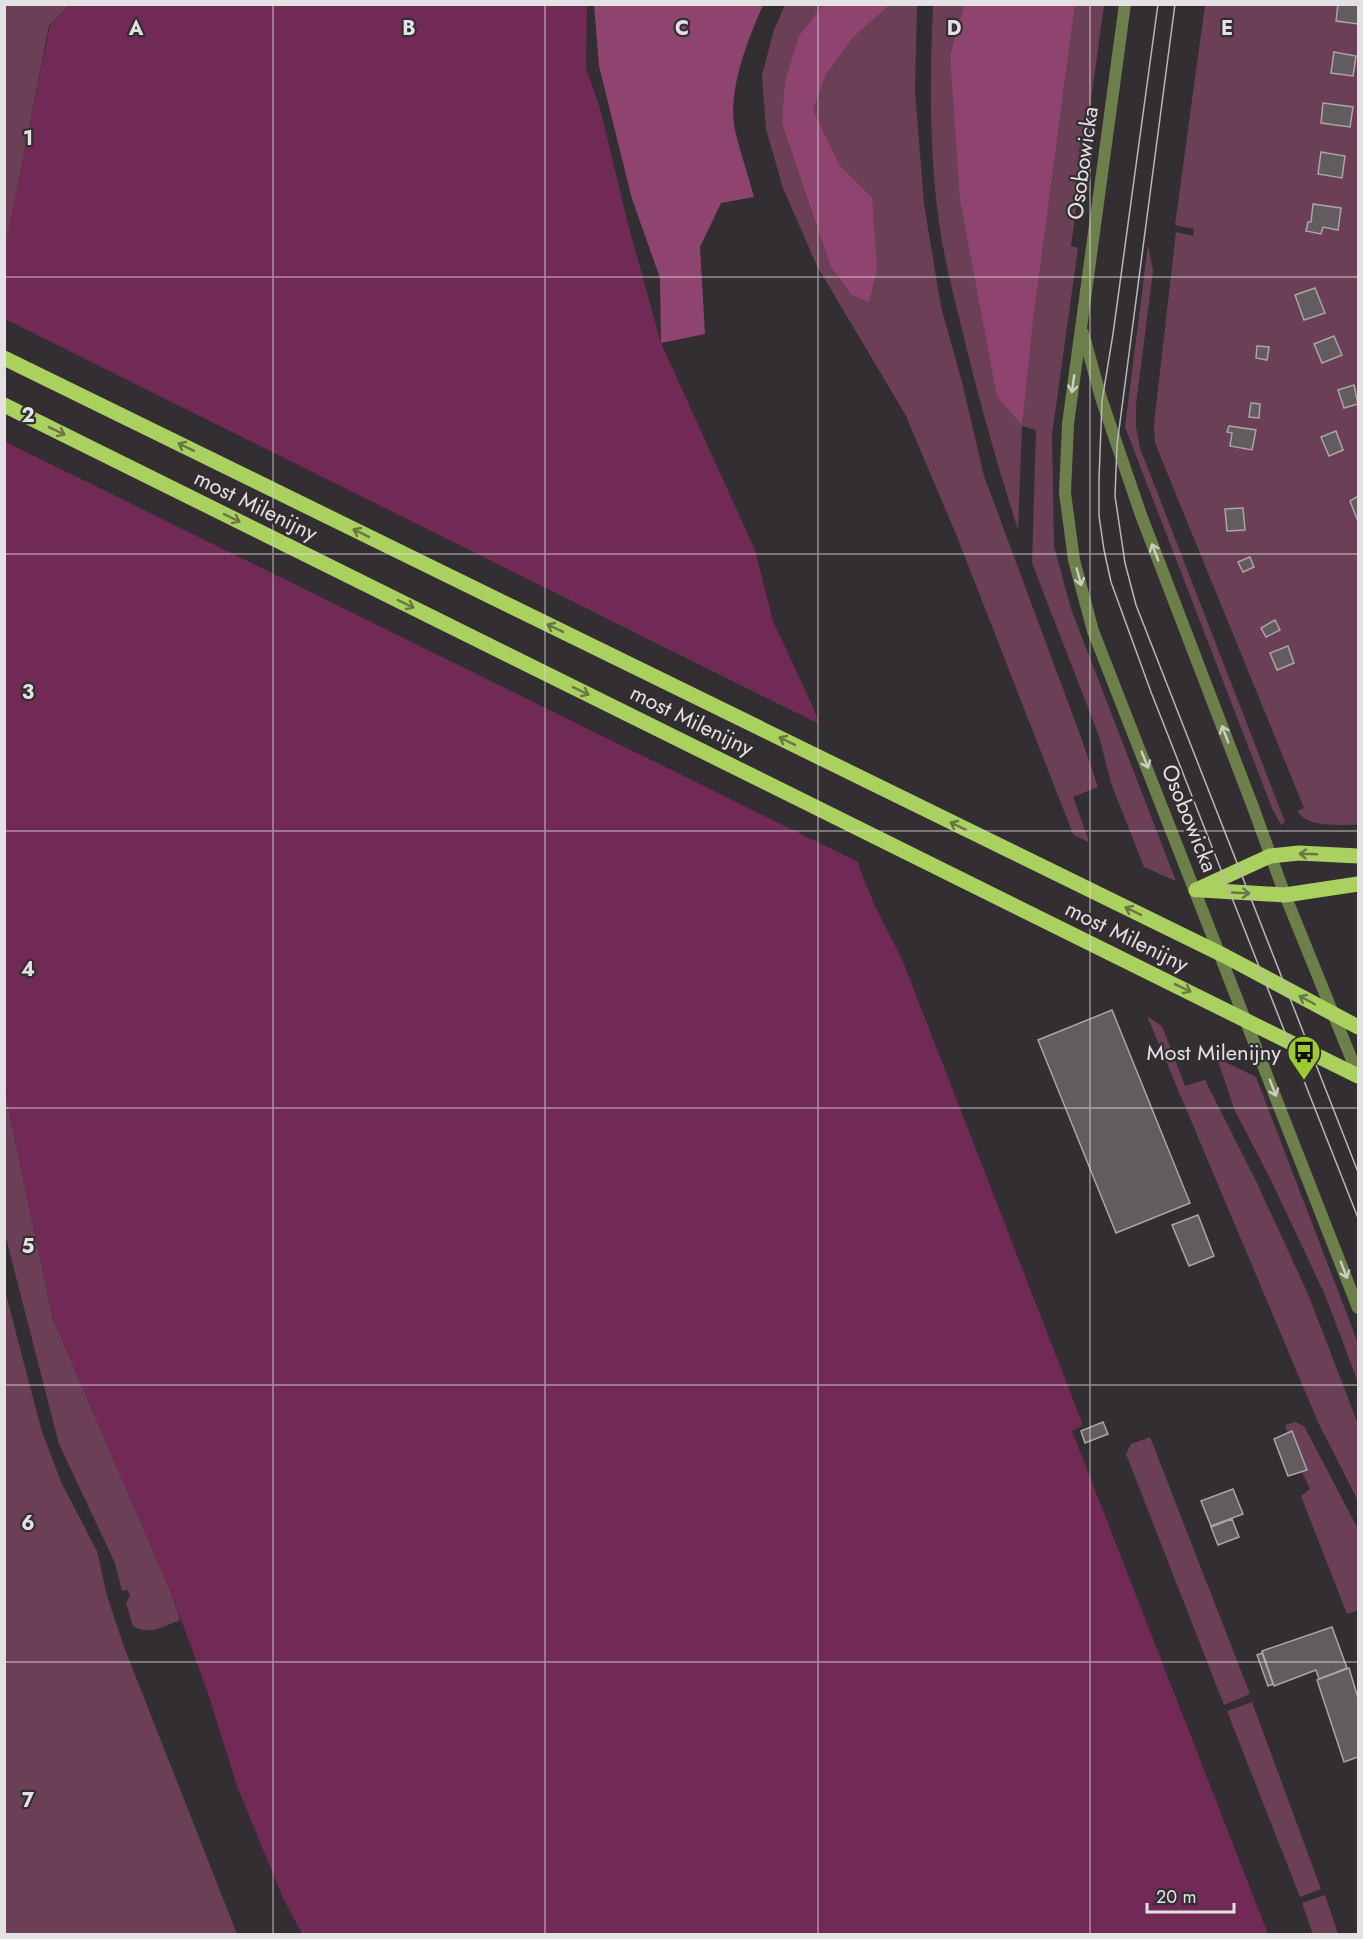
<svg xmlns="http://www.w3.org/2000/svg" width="1363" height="1939" font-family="Jost,sans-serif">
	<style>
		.green { fill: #6b4057 }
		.forest { fill: #8e446f }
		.water { fill: #712955 }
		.pier { fill: #332e31 }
		.building { fill: #625c5f; stroke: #aba4a8; stroke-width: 1.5 }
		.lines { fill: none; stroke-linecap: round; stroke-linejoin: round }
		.tertiary { stroke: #6d804c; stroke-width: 12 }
		.primary { stroke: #aad05f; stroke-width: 15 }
		.tram { stroke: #bab7b8; stroke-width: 1.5 }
		.oneway { stroke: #cccec4 }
		.oneway2 { stroke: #697746 }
		.grid { fill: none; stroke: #e4e1e2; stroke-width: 1.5; stroke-opacity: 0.55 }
		.labels { text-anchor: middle; stroke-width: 4.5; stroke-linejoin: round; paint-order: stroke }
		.street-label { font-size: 22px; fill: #e4e1e2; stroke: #332e31 }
		.poi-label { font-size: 22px; fill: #e4e1e2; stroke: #332e31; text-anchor: end }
		.grid-label { font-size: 20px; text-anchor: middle; font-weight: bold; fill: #e4e1e2; stroke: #332e31; stroke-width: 4.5; stroke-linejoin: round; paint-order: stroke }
	</style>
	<rect width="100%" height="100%" fill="#332e31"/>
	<g class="green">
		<polygon points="5,5 69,5 49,26 5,251"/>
		<polygon points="785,5 917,5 915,91 924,204 941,307 962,382 984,476 1082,740 1098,787 1073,797 1088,838 1088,842 1073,834 956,534 905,414 817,266 783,188 766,129 762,75 774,30"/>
		<path d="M933 5H964L950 55 1021 425 1033 322 1075 5H1104L1071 246 1078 248 1052 435 1054 546 1071 609 1176 881 1144 867 1111 783 1099 736 1032 563 1036 430 1022 426 1018 530C997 463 978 397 962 329 953 294 944 258 939 222 929 151 930 76 933 5Z"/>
		<path d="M1205 5H1358V825C1339 824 1309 829 1297 811L1304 808 1155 443 1154 424 1176 232 1193 236 1194 229 1175 225Z"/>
		<polygon points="1148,245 1153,271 1136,405 1136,427 1140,448 1285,822 1281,825 1272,808 1125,427"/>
		<polygon points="1147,1016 1162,1026 1185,1086 1205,1080 1257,1183 1308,1294 1358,1424 1358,1501 1318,1422"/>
		<polygon points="1217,1058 1256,1077 1358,1343 1358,1382 1325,1295 1270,1178 1235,1111"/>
		<path d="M4 1072 8 1107 53 1319 172 1595 180 1620C165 1626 149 1636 133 1626L126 1603 130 1596 128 1590 122 1591 115 1563 59 1444 5 1234Z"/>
		<polygon points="4,1287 42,1432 62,1484 97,1551 107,1596 124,1647 237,1934 5,1934"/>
		<polygon points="1295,1422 1304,1426 1358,1529 1358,1610 1347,1614 1301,1496 1310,1489 1302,1472 1307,1469 1292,1432 1288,1433 1285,1425"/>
		<polygon points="1150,1437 1250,1694 1224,1705 1126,1454 1131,1444"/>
		<polygon points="1252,1702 1321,1889 1300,1897 1227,1711"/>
		<polygon points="1325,1895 1338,1934 1313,1934 1302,1903"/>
	</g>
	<g class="forest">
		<path d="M594 5H763C748 39 727 91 735 130 740 152 748 174 754 197L721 203 700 247 705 334 661 343 660 278 632 199 599 66Z"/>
		<polygon points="823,5 889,5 853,37 826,74 813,110 839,165 872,198 877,270 869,302 852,295 831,267 782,123 785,82 799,36"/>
		<polygon points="964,5 1075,5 1033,322 1022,425 997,397 960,200 950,55"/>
	</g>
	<polygon class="water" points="69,4 587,5 586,68 600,108 628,224 661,343 755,550 773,621 813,707 855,829 859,867 874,904 902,959 1083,1425 1072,1431 1268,1934 302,1934 283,1898 237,1786 208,1693 172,1595 53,1319 8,1107 4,1072 4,251 50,26"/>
	<polygon class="pier" points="5,319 823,726 858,828 862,864 4,441"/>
	<g class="building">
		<polygon points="1338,4 1358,4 1358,24 1336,21"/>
		<polygon points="1334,52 1356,56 1353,76 1331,73"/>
		<polygon points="1323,103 1353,107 1350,127 1321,123"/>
		<polygon points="1321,152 1345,156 1342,178 1318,174"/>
		<polygon points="1313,204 1341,208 1338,230 1323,227 1321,234 1306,231 1308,222 1311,222"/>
		<polygon points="1315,288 1325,313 1304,320 1295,295"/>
		<polygon points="1334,336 1342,355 1322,363 1314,344"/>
		<polygon points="1257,346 1269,347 1267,360 1256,358"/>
		<polygon points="1354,385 1358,404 1344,408 1338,390"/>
		<polygon points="1251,403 1260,404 1259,418 1249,417"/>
		<polygon points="1229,426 1256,430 1252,450 1230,446 1232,433 1227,432"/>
		<polygon points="1336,431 1343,450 1329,456 1321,437"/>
		<polygon points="1358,496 1358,518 1357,519 1350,501"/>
		<polygon points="1243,508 1245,530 1227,531 1225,509"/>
		<polygon points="1250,557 1254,567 1243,572 1238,562"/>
		<polygon points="1275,620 1280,630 1266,637 1261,628"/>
		<polygon points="1288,646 1294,663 1277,670 1270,653"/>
		<polygon points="1112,1010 1190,1203 1116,1233 1038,1040"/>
		<polygon points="1198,1215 1214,1256 1189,1266 1172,1225"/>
		<polygon points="1103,1422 1108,1434 1085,1443 1081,1431"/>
		<polygon points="1292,1431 1307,1470 1288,1476 1274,1439"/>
		<polygon points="1233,1489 1243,1514 1211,1526 1201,1501"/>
		<polygon points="1232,1519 1239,1537 1218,1545 1211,1527"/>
		<polygon points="1332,1627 1347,1668 1319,1679 1316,1670 1274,1686 1262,1651"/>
		<polygon points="1262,1653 1273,1684 1268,1686 1257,1655"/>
		<polygon points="1349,1668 1358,1698 1358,1757 1344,1762 1317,1680"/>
	</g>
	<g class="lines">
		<g class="tertiary">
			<polyline points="1125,4 1068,424 1065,493 1074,560 1093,631 1358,1308"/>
			<polyline points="1083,333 1102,401 1141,515 1253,807 1285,895 1358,1075"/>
		</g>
		<g class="primary">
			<polyline points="4,358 1225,956 1358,1027"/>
			<polyline points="4,405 1358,1076"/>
			<polyline points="1196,890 1270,856 1299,853 1358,856"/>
			<polyline points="1201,890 1285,895 1358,884"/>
		</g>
		<g class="tram">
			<polyline points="1158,4 1113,334 1102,401 1099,479 1099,516 1104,550 1111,582 1151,692 1358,1218"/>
			<polyline points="1175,4 1117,445 1115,496 1125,563 1136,605 1358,1172"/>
		</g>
	</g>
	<defs><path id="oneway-shaft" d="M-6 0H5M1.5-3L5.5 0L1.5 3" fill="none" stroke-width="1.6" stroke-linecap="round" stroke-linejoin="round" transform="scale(1.5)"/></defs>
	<g class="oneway">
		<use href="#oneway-shaft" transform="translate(1073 384) rotate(98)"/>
		<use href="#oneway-shaft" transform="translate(1155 552) rotate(-111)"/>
		<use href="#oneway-shaft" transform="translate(1079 577) rotate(75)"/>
		<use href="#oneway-shaft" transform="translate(1225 734) rotate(-111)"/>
		<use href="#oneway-shaft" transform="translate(1145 760) rotate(68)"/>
		<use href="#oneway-shaft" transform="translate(1273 1088) rotate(69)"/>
		<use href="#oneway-shaft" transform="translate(1344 1270) rotate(69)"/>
	</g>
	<g class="oneway2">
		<use href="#oneway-shaft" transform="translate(57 431) rotate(26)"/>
		<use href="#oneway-shaft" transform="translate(186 447) rotate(-154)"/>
		<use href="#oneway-shaft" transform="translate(232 518) rotate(26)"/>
		<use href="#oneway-shaft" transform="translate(361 533) rotate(-154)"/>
		<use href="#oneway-shaft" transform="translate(406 604) rotate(26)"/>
		<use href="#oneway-shaft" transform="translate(555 628) rotate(-154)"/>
		<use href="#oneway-shaft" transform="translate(581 691) rotate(26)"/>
		<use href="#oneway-shaft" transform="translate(787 741) rotate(-154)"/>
		<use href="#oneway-shaft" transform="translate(958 826) rotate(-154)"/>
		<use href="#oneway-shaft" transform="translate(1308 854) rotate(-178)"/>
		<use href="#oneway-shaft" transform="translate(1241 893) rotate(3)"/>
		<use href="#oneway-shaft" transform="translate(1133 911) rotate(-154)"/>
		<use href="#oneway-shaft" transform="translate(1183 988) rotate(26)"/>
		<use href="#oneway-shaft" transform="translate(1307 1000) rotate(-152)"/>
	</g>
	<path class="grid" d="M273 4V1934M545 4V1934M818 4V1934M1090 4V1934M4 277H1358M4 554H1358M4 831H1358M4 1108H1358M4 1385H1358M4 1662H1358"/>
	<defs>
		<g id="bus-pin" transform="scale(1.725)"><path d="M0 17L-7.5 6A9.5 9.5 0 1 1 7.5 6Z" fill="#9dca30" stroke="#332e31"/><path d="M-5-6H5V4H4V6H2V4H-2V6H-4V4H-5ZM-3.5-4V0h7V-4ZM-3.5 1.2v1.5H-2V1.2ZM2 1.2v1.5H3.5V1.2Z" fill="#111"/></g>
	</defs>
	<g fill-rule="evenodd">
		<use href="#bus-pin" x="1304" y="1052"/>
	</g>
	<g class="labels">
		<g class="street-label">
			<text transform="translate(1082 163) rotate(-82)" y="8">Osobowicka</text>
			<text transform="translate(256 505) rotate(26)" y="8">most Milenijny</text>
			<text transform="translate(692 720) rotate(26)" y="8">most Milenijny</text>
			<text transform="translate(1190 818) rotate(68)" y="8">Osobowicka</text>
			<text transform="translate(1127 936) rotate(26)" y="8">most Milenijny</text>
		</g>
		<g class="poi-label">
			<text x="1281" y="1060">Most Milenijny</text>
		</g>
	</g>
	<g class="grid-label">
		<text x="136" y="35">A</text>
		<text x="409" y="35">B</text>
		<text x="682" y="35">C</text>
		<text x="954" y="35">D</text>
		<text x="1227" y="35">E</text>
		<text x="28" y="145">1</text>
		<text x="28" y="422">2</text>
		<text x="28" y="699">3</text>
		<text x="28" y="976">4</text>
		<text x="28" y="1253">5</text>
		<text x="28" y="1530">6</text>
		<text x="28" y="1807">7</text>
	</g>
	<rect width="1363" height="1939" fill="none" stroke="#e4e1e2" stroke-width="12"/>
	<path d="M1147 1903v9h87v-9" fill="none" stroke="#e4e1e2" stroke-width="3"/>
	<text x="1156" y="1903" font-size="18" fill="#e4e1e2" stroke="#332e31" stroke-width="4.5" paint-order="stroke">20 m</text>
</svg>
